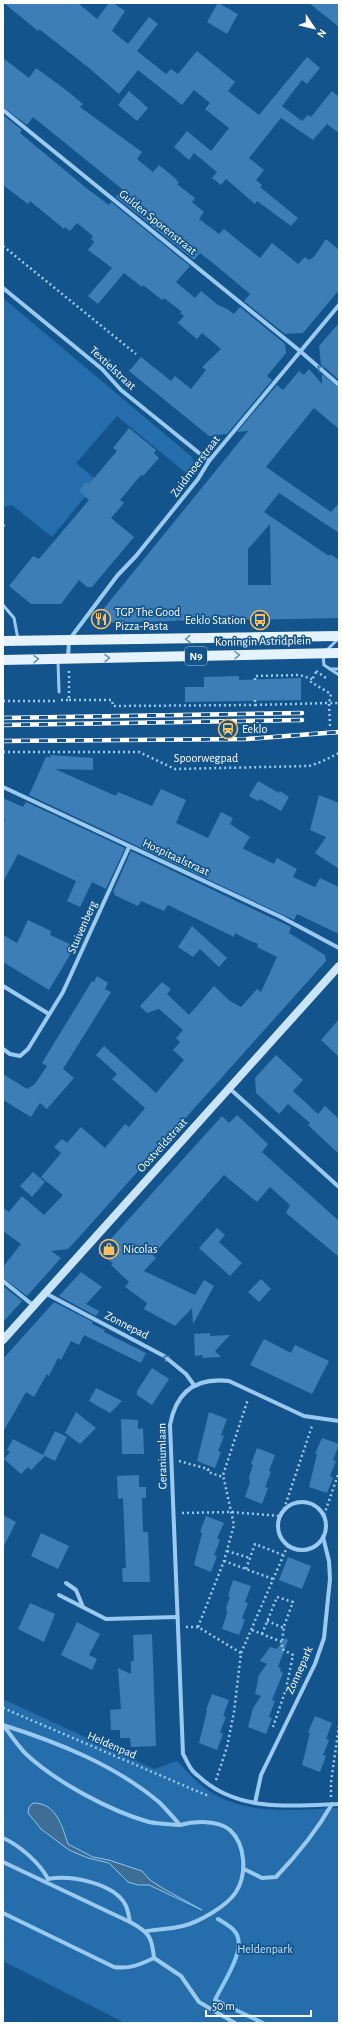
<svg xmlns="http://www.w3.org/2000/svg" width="342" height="2026" font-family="'Alegreya Sans',sans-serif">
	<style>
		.green { fill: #256eab; fill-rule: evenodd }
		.water { fill: #3e6d96; stroke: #8dc7f4 }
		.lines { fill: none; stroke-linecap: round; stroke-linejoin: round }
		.stream { stroke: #8dc7f4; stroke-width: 4 }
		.building { fill: #3c7eb5; fill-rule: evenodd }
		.path { stroke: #9bcaf0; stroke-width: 2.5; stroke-dasharray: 2 3; stroke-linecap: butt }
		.lane { stroke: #9bcaf0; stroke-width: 3 }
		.street { stroke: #9bcaf0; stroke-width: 4 }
		.secondary { stroke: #c9e4fb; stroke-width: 8 }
		.primary { stroke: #e5f2ff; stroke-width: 10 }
		.rail-casing { stroke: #fff; stroke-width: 4.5 }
		.rail { stroke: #13548c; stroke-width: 3; stroke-dasharray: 9; stroke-linecap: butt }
		.oneway { stroke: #3c77aa }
		.oneway2 { stroke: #6793ba }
		.labels { text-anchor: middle; stroke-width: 3.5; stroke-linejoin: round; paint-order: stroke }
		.shield { fill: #13548c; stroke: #b8ccdc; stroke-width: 1 }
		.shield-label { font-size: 11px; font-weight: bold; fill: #fff }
		.street-label { font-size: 12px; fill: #fff; stroke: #13548c }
		.poi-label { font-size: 12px; fill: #fff; stroke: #13548c; text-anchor: start }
		.park-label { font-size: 12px; fill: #c2e2fc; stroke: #13548c }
	</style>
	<rect width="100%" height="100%" fill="#13548c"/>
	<g class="green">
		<polygon points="3,298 192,457 194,463 186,473 117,416 76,463 98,481 52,537 12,505 3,507"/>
		<path d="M3 1699 154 1769 177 1761C185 1769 192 1778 201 1785 239 1817 293 1810 339 1808V2023H125L3 1961ZM32 1820 60 1822 68 1844 93 1857 109 1860 142 1871 150 1880 164 1889 202 1910 149 1885H138L123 1879 117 1869 109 1863 88 1858 69 1850Z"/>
	</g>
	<path class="water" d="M33 1803C57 1803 62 1827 68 1844L93 1857 109 1860 142 1871 150 1880 164 1889 202 1910 149 1885H138L128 1882 109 1863 88 1858 69 1850 41 1829 28 1813 29 1807Z"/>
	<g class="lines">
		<path class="stream" d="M218 1919C226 1924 236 1929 238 1938 243 1954 222 1985 215 2000L263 2023"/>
	</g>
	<g class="building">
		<polygon points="4,3 78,3 97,19 109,3 113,3 125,11 112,31 128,44 149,17 158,24 137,51 166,74 171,69 178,74 197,51 235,82 228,91 259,115 307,57 320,68 307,84 302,80 282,106 302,121 308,115 311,117 332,91 339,97 339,133 327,124 313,140 281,118 249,158 264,170 256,180 262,185 260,187 298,218 291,226 257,201 255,204 226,179 221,185 212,178 217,172 194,153 189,160 174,147 187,131 211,151 229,128 205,109 210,103 194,90 182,105 138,70 119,94 89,68 39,29 38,31"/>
		<polygon points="218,3 238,14 227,34 207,22"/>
		<polygon points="309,3 339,3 339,27"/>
		<polygon points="3,58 29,78 36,68 66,90 83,104 80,107 142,152 137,159 153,172 159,165 175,178 179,183 177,184 195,198 192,202 204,212 199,219 219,234 224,229 260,258 272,243 298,264 305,257 309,260 314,257 326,239 339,250 339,290 303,333 285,334 244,301 250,294 219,268 200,253 194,260 116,197 122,189 33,117 27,125 3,107"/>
		<polygon points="129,91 148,108 137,121 118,105"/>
		<polygon points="3,115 22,130 20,133 85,187 109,205 111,202 190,266 176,282 195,298 201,291 218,305 227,309 234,314 240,307 285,344 286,353 267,376 272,380 227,434 209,436 129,371 141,357 171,381 175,376 191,389 206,370 202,367 221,349 202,333 197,339 178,323 184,316 180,313 182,312 164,298 162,300 143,285 142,287 124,273 98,304 88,296 112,268 88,250 94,242 91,239 93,236 77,223 70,231 65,227 64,229 30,201 28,204 3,185"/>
		<polygon points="339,323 339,380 321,364 319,346"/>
		<path d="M309 369 322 384V374L339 388V429L314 408 266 467 331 512 339 503V533L279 493 264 512 329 556 330 554 339 560V618L185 621 176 620V621L92 623 248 431 237 432 277 385 283 390 299 371 304 375ZM270 524 271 585H248V549Z"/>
		<polygon points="129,428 156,450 154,453 159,458 143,476 141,475 120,500 124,503 111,518 134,537 92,587 87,587 79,580 61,604 31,604 9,586 33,556 39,559 89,500 79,491 86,482 89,484 117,451 113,448"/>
		<polygon points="239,676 239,680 301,678 301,700 185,702 185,687 204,687 204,677"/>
		<polygon points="50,755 93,758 93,770 55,769 116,796 118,792 152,806 161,789 186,800 176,823 208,838 221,812 233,818 230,824 250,837 243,848 244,849 274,864 277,858 297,869 293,877 315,887 320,878 339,887 339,934 297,914 294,920 29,795 46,757 51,757"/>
		<polygon points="258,781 279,793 280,791 289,797 281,811 260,799 258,801 249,796"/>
		<polygon points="319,795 339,803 339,869 315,853 326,837 310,830"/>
		<polygon points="3,798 23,807 26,802 125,848 106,889 92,882 80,907 67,901 76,881 18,854 3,882 3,824 5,819 3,818"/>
		<polygon points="131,851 291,927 289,933 325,955 326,961 72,1245 68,1249 51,1251 61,1258 27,1296 3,1278 3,1267 21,1244 3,1231 3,1208 9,1212 22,1196 44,1215 63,1195 41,1177 61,1153 54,1147 62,1139 67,1143 81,1127 105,1148 125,1124 129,1127 145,1108 112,1079 117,1074 96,1055 104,1046 156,1093 184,1060 173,1050 180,1042 176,1038 183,1030 159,1009 147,1013 140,1006 162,982 171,989 167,994 189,1015 214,986 230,1001 241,1007 257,989 261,992 277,957 257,947 258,944 246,939 235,933 234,937 168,905 164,911 141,901 138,906 114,895 115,893 113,892"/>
		<polygon points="28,920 51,931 50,935 72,945 69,952 71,953 49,990 3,962 3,935 17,943"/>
		<polygon points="192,926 227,958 219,967 200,949 193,957 178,947"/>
		<polygon points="97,976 108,983 105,989 111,992 63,1069 74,1078 47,1109 40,1103 31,1117 3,1100 3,1074 27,1089 35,1084 47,1066 42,1063 92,981 94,982"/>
		<polygon points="339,1019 339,1057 321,1040"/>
		<polygon points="276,1055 303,1080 293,1091 318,1114 325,1106 339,1119 339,1154 308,1125 310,1123 288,1104 279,1114 256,1093 255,1078"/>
		<polygon points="237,1115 268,1144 262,1152 339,1221 339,1257 286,1213 290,1205 270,1187 257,1202 224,1175 153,1255 156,1258 144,1271 195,1295 204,1280 214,1286 193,1324 192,1308 175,1326 144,1309 147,1303 125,1287 129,1282 111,1265 113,1263 98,1253 222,1116 229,1123"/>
		<polygon points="33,1172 45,1182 32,1197 20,1186"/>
		<polygon points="217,1228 225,1235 219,1242 242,1263 230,1276 199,1248"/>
		<polygon points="81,1272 102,1287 86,1304 99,1311 96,1316 59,1296"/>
		<polygon points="261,1279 271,1289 259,1302 248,1292"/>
		<polygon points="3,1286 22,1301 3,1322"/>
		<polygon points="54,1302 93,1322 92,1324 105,1330 104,1332 146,1353 141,1363 84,1335 79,1345 71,1341 61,1360 58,1358 49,1376 47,1374 34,1397 26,1392 3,1432 3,1359"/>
		<polygon points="210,1333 210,1336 230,1335 215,1351 221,1357 203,1358 202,1355 195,1356 194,1334"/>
		<polygon points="264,1339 291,1353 295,1345 329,1361 312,1394 250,1365"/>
		<polygon points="152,1368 169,1379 152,1405 137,1395 137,1391"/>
		<polygon points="96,1388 122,1401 110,1413 89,1401"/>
		<polygon points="76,1412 96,1428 80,1444 65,1433"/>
		<polygon points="209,1412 227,1419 221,1435 224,1436 218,1451 221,1452 215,1468 197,1461"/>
		<polygon points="121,1419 138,1420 138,1429 143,1428 144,1454 122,1454"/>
		<polygon points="55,1431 67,1437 55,1461 43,1455"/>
		<polygon points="322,1438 339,1444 333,1460 336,1461 330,1476 333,1478 327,1493 309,1487 317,1454 315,1454"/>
		<polygon points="13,1439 45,1456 31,1470 28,1467 21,1474 4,1459 10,1452 7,1450"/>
		<polygon points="257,1448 275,1455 269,1471 271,1472 265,1487 268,1488 262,1504 245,1497 250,1482 249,1477 253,1465 251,1464"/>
		<polygon points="139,1475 139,1487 146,1487 146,1498 142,1498 143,1532 148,1532 150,1582 123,1582 122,1568 126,1568 123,1498 118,1499 117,1476"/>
		<polygon points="3,1515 16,1522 3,1548"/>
		<polygon points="206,1516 224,1523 217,1538 220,1540 214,1555 217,1556 211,1572 194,1565 202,1533 200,1532"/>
		<polygon points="41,1533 69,1546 58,1569 31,1556"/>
		<polygon points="288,1557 311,1566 302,1589 279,1580"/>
		<polygon points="233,1580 251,1586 245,1602 248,1603 242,1618 245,1620 239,1635 222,1629 227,1613 226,1608 230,1597 228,1596"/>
		<polygon points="30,1603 55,1614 44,1642 18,1629"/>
		<polygon points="77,1622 100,1634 89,1655 97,1659 92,1670 61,1655"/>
		<polygon points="152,1634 156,1746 131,1747 130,1738 120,1738 120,1730 111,1730 110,1710 121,1709 118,1668 131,1674 131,1661 134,1661 133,1635"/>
		<polygon points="285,1638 288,1640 278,1667 281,1668 280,1671 283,1673 272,1700 275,1701 269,1717 272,1718 266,1734 248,1727 253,1708 261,1696 255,1694 259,1675 267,1664 260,1661 270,1647 277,1649"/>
		<polygon points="212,1694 229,1700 223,1716 226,1717 220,1732 223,1734 217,1750 199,1743 207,1711 206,1710"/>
		<polygon points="315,1716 332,1723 326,1739 329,1740 323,1755 326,1756 320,1772 302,1765 310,1733 308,1732"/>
	</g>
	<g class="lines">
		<g class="path">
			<polyline points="3,246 136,354"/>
			<polyline points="3,525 6,527"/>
			<polyline points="316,671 326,678"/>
			<polyline points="316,672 311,682 331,694 329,703 339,703"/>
			<polyline points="255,680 255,676 300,675 312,679"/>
			<polyline points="61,700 69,700 69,669"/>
			<polyline points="69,700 112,700 113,706 255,705"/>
			<polyline points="255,700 255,705 329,703 330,726 327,726"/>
			<polyline points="3,701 56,701"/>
			<polyline points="3,752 139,752 175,769 309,766 321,762 339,753"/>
			<polyline points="179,1461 208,1469 208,1472 223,1477"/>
			<polyline points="284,1509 312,1426"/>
			<polyline points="182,1513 231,1512 280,1516"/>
			<polyline points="324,1515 339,1472"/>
			<polyline points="227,1551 250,1558"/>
			<polyline points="224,1561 273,1579"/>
			<polyline points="246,1569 255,1544 283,1555"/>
			<polyline points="267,1621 284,1628"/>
			<polyline points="186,1627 198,1627 241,1653"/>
			<polyline points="198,1627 224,1561 234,1525 223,1475 248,1399"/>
			<polyline points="252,1630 282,1642 282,1649 293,1655 286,1689 273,1727"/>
			<polyline points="262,1634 277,1597 293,1602 284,1626 282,1642"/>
			<polyline points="3,1708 206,1795 208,1792"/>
			<polyline points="216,1780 227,1747 234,1712 241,1653 288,1545"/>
			<polyline points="331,1797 331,1782 339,1726"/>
		</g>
		<g class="lane">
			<polyline points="3,605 14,618 18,639"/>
			<polyline points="326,651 338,639"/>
			<polyline points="323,655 324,665 339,675"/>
			<polyline points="58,661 59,692"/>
			<polyline points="330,669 339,669"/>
		</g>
		<g class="street">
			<polyline points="3,110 300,351 339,385"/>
			<polyline points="3,288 102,369 121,390 209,461"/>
			<polyline points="68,659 69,640 117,576 136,556 198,479 209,461 339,305"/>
			<polyline points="3,787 281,917 339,948"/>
			<polyline points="3,986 49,1014"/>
			<polyline points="3,1049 10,1054 20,1056 28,1049 63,992 129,847"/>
			<polyline points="229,1088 339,1187"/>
			<polyline points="3,1281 34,1306"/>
			<polyline points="45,1293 164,1356 186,1374 194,1385"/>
			<path d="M339 1421 304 1416 229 1381C195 1377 176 1392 170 1425L183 1754C186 1759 188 1765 192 1770 195 1774 200 1777 203 1780 241 1812 294 1806 339 1804"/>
			<circle cx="302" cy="1526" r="24"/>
			<polyline points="66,1583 76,1590 83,1607"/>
			<polyline points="59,1595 106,1619 177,1617"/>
			<path d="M3 1725C57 1742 115 1765 159 1802 166 1809 173 1817 180 1825 194 1821 218 1820 230 1830 246 1845 247 1874 236 1892 227 1906 199 1922 183 1926 171 1929 158 1929 147 1931"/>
			<path d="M3 1725C11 1735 18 1746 26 1754 56 1782 110 1811 149 1822 159 1824 170 1824 180 1825"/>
			<polyline points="255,1803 261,1775 315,1664 324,1638 330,1579 329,1561 323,1537"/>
			<path d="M3 1838C19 1845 40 1863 48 1879 71 1875 113 1883 125 1904 128 1909 129 1917 130 1922 149 1932 152 1937 154 1958L181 1976 199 2002 235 2023"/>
			<polyline points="3,1862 130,1922"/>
			<path d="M244 1869 262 1878 276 1877C298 1854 316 1832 332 1804"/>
			<path d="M3 1913 114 1967C130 1969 139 1965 154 1958"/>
		</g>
		<polyline class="secondary" points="3,1340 339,966"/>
		<g class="primary">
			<polyline points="3,641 339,636"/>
			<polyline points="3,660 339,653"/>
		</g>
		<g class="rail-casing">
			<g id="rail">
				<polyline points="3,718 302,713"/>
				<polyline points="3,725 302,720"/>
				<polyline points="3,741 247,739 339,732"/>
			</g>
		</g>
		<use href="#rail" class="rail"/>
	</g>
	<defs><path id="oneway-chevron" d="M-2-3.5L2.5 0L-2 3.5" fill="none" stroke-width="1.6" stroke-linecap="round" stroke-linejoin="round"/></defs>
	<g class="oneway">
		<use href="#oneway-chevron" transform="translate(320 368) rotate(-138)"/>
		<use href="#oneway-chevron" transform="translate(166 1358) rotate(-145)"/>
	</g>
	<g class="oneway2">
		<use href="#oneway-chevron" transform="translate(188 639) rotate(179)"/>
		<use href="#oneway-chevron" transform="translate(237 655) rotate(-1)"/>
		<use href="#oneway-chevron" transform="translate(107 658) rotate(-1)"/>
		<use href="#oneway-chevron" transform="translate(36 659) rotate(-1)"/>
	</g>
	<defs>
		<g id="restaurant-ring" transform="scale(1)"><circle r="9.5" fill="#13548c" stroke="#ffbf5b" stroke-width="1.5"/><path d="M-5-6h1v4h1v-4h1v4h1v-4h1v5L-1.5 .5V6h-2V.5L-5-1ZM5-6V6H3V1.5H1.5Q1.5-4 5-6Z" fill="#ffbf5b"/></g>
		<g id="bus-ring" transform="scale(1)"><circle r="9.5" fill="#13548c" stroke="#ffbf5b" stroke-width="1.5"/><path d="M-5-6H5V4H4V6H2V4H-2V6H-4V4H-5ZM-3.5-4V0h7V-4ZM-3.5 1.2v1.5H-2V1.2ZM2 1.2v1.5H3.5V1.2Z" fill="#ffbf5b"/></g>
		<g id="station-ring" transform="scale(1)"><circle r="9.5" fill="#13548c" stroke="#ffbf5b" stroke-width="1.5"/><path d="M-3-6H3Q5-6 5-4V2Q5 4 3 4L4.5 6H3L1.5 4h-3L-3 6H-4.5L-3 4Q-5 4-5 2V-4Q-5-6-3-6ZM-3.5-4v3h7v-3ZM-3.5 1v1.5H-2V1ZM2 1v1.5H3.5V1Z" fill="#ffbf5b"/></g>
		<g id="shop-ring" transform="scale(1)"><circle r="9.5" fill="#13548c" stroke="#ffbf5b" stroke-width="1.5"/><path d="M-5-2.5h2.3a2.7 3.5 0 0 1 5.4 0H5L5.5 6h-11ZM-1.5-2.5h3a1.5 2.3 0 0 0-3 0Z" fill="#ffbf5b"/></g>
	</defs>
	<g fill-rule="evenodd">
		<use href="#restaurant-ring" x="101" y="619"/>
		<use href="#bus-ring" x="260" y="620"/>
		<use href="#station-ring" x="228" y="729"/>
		<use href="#shop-ring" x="109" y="1249"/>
	</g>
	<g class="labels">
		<rect class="shield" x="185" y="647" width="22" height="18" rx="3"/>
		<g class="shield-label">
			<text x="196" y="660">N9</text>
		</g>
		<g class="street-label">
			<text transform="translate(158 222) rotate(39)" y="4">Gulden Sporenstraat</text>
			<text transform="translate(113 368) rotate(43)" y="4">Textielstraat</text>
			<text transform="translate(195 466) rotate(-53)" y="4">Zuidmoerstraat</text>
			<text transform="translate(263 641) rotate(-1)" y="4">Koningin Astridplein</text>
			<text x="206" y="762">Spoorwegpad</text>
			<text transform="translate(176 857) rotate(25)" y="4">Hospitaalstraat</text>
			<text transform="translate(82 927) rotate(-66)" y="4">Stuivenberg</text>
			<text transform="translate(162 1145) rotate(-48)" y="4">Oostveldstraat</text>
			<text transform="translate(127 1325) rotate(27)" y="4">Zonnepad</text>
			<text transform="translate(162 1456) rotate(-91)" y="4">Geraniumlaan</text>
			<text transform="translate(299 1670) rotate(-66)" y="4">Zonnepark</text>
			<text transform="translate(112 1745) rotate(23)" y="4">Heldenpad</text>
		</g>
		<g class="poi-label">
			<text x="115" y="616">TGP The Good<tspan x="115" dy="14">Pizza-Pasta</tspan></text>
			<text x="246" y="624" text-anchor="end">Eeklo Station</text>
			<text x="242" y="733">Eeklo</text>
			<text x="123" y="1253">Nicolas</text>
		</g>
		<g class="park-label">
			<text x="265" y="1953">Heldenpark</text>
		</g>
	</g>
	<rect width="342" height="2026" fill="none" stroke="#ffffff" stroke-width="8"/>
	<g transform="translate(314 28) rotate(125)" stroke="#13548c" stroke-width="3" paint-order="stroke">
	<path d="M0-3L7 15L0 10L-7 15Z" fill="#ffffff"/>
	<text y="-6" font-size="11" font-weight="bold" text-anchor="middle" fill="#ffffff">N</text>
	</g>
	<path d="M206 2010v6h105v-6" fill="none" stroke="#ffffff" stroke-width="2"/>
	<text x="212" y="2010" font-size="12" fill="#ffffff" stroke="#13548c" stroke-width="3" paint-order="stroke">50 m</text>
</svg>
